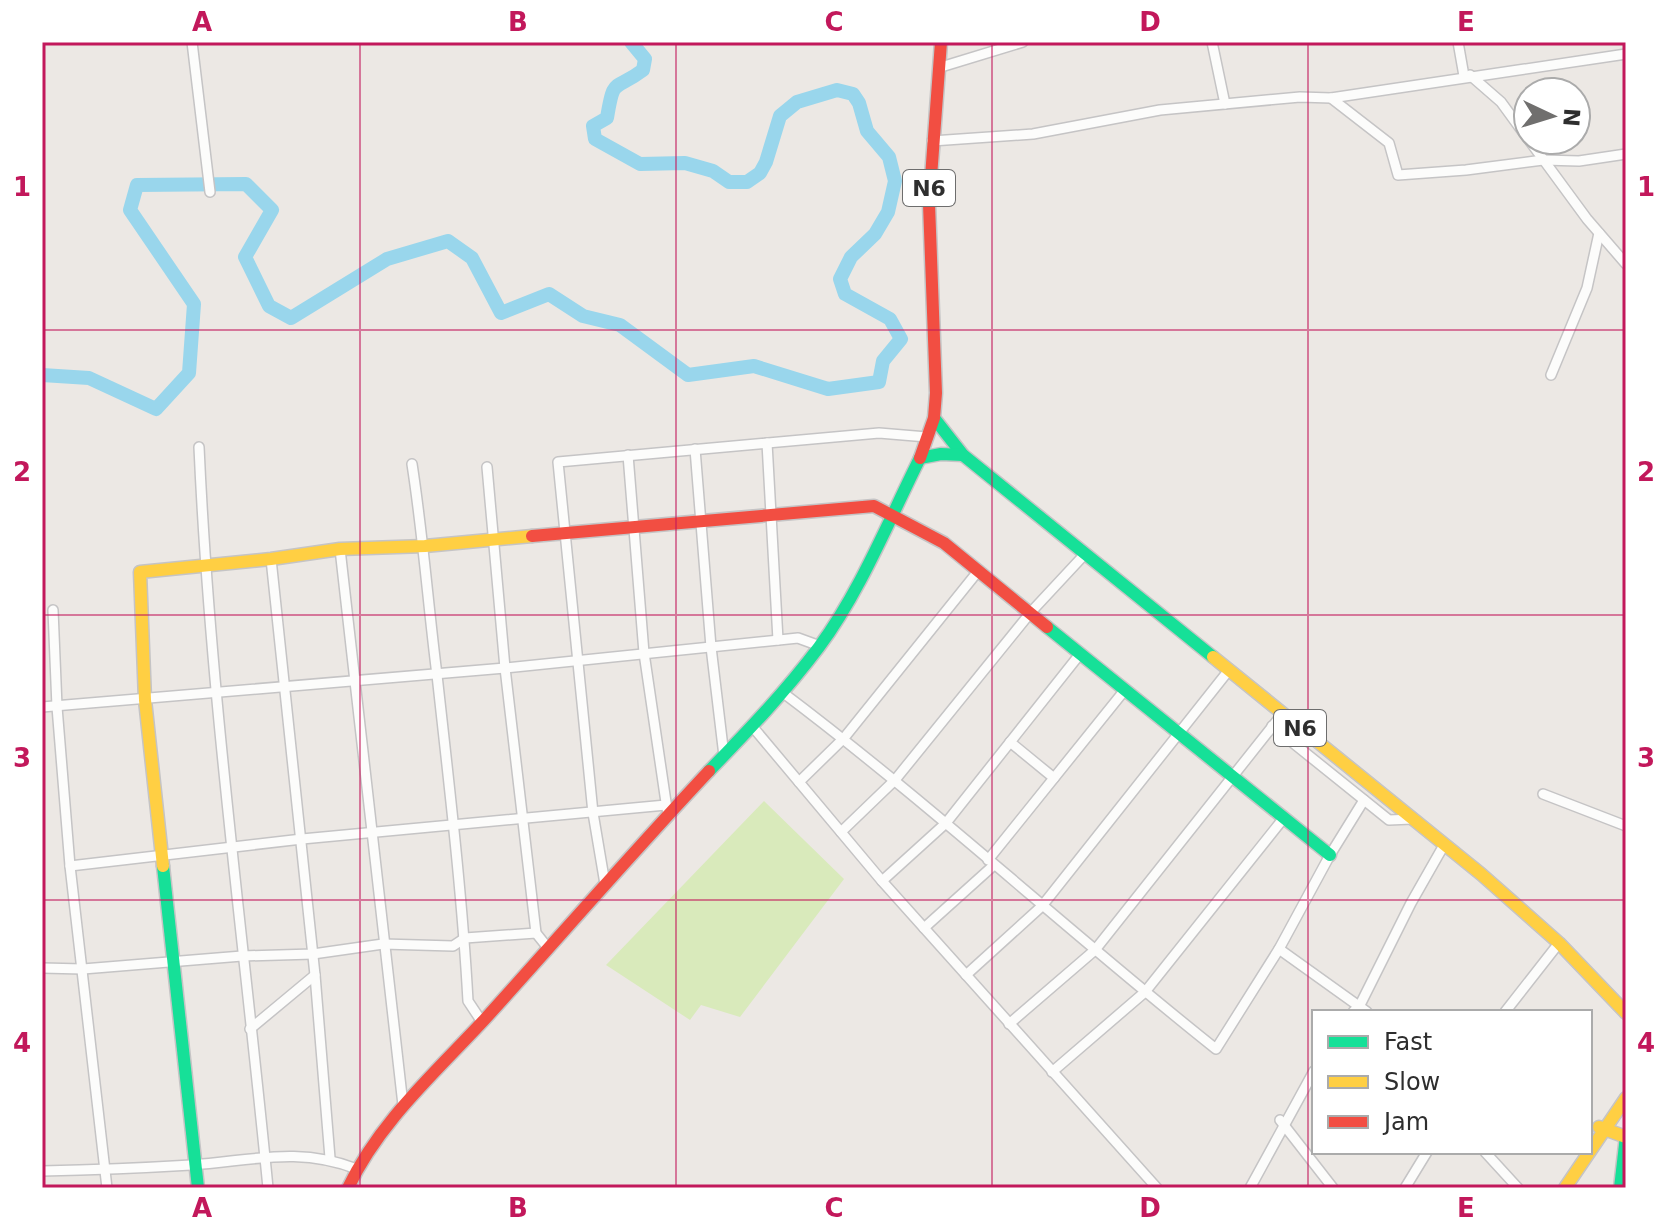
<svg xmlns="http://www.w3.org/2000/svg" width="1668" height="1230" font-family="'DejaVu Sans',sans-serif">
	<style>
		.pitch { fill: #d9eabb }
		.lines { fill: none; stroke-linecap: round; stroke-linejoin: round }
		.river { stroke: #99d6ec; stroke-width: 14 }
		.street-casing { stroke: #c5c4c5; stroke-width: 12 }
		.fast-casing { stroke: #c5c4c5; stroke-width: 15 }
		.slow-casing { stroke: #c5c4c5; stroke-width: 15 }
		.jam-casing { stroke: #c5c4c5; stroke-width: 15 }
		.street { stroke: #fcfcfb; stroke-width: 9 }
		.fast { stroke: #16e098; stroke-width: 12 }
		.slow { stroke: #ffcf43; stroke-width: 12 }
		.jam { stroke: #f24e42; stroke-width: 12 }
		.grid { fill: none; stroke: #c2185b; stroke-width: 2; stroke-opacity: 0.55 }
		.labels { text-anchor: middle; stroke-width: 8; stroke-linejoin: round; paint-order: stroke }
		.shield { fill: #fff; stroke: #6d6d6d; stroke-width: 2 }
		.shield-label { font-size: 22px; font-weight: bold; fill: #2e2e2e }
		.neatline { fill: none; stroke: #c2185b; stroke-width: 3 }
		.grid-label { font-size: 26px; text-anchor: middle; font-weight: bold; fill: #c2185b }
	</style>
	<rect width="100%" height="100%" fill="#ece8e4"/>
	<polygon class="pitch" points="764,801 844,879 740,1017 701,1005 690,1020 606,965"/>
	<g class="lines">
		<path class="river" d="M42 375 89 378 156 409 189 373 194 304 130 210 137 185 246 184 272 210 245 257 269 306 291 318 387 259 448 241 472 258 501 313 549 294 583 316 620 325 688 375 754 366 828 389 879 382 883 361 901 339 890 319 845 294 840 279 851 257 875 234 888 212 895 181 889 157 867 131 859 103 853 94 837 90 797 102 780 116 766 162 760 173 747 182H729L713 171 685 163 640 164 595 139 593 126 607 118C614 75 614 92 643 70L645 59 631 42"/>
		<g class="street-casing">
			<g id="street">
				<polyline points="192,42 210,192"/>
				<polyline points="1212,42 1225,104"/>
				<polyline points="1458,42 1464,76"/>
				<polyline points="941,67 1023,42"/>
				<polyline points="1470,75 1501,102 1528,139"/>
				<polyline points="1331,98 1389,143 1398,175 1466,170 1543,160 1579,161 1626,154"/>
				<polyline points="1529,140 1587,219 1626,264"/>
				<polyline points="932,141 1033,134 1160,110 1300,97 1331,98 1626,54"/>
				<polyline points="1551,375 1587,288 1599,233"/>
				<polyline points="767,443 778,640"/>
				<path d="M199 447C210 695 244 941 268 1188"/>
				<polyline points="695,449 711,647 724,756"/>
				<polyline points="628,455 644,653 667,809"/>
				<path d="M412 464C423 535 428 604 437 675 449 784 462 892 468 1001L482 1022"/>
				<polyline points="487,467 505,668 536,933 548,948"/>
				<polyline points="340,549 403,1105"/>
				<polyline points="271,559 315,975 330,1158"/>
				<polyline points="53,610 57,707 70,866 107,1188"/>
				<path d="M782 692C932 805 1070 933 1216 1049L1279 949 1330 855 1364 800"/>
				<polyline points="42,707 505,668 798,638 820,646"/>
				<polyline points="752,726 882,881 1157,1188"/>
				<polyline points="1272,726 1389,820 1412,819"/>
				<polyline points="1010,742 1054,778"/>
				<polyline points="799,782 844,738 979,570"/>
				<polyline points="1543,794 1626,826"/>
				<polyline points="841,832 895,780 1031,612 1085,554"/>
				<polyline points="988,860 1124,691"/>
				<polyline points="70,866 302,839 666,805"/>
				<polyline points="882,881 946,823 1080,654"/>
				<polyline points="605,884 593,813 558,462 879,433 927,437"/>
				<polyline points="924,928 994,865"/>
				<polyline points="1279,949 1367,1012"/>
				<polyline points="42,968 83,969 242,956 313,954 383,944 453,946 465,938 536,933"/>
				<polyline points="966,975 1042,906 1229,670"/>
				<polyline points="1353,1012 1360,1005 1411,903 1444,845"/>
				<polyline points="1505,1012 1559,943"/>
				<polyline points="1009,1024 1095,950 1283,713"/>
				<polyline points="250,1029 315,975"/>
				<polyline points="1052,1072 1145,992 1283,819"/>
				<polyline points="1280,1120 1333,1188"/>
				<polyline points="1485,1152 1518,1188"/>
				<path d="M42 1171C92 1170 142 1168 191 1165 252 1161 297 1146 357 1169"/>
				<polyline points="1250,1188 1314,1071"/>
				<polyline points="1405,1188 1427,1152"/>
			</g>
		</g>
		<g class="fast-casing">
			<g id="fast">
				<polyline points="934,418 963,455 1213,657"/>
				<polyline points="920,458 941,454 963,455"/>
				<polyline points="1047,627 1330,855"/>
				<path d="M709 771C747 732 786 691 819 647 860 592 889 520 920 458"/>
				<polyline points="163,866 198,1188"/>
				<polyline points="1620,1188 1626,1136"/>
			</g>
		</g>
		<g class="slow-casing">
			<g id="slow">
				<polyline points="1213,657 1481,874 1559,943 1626,1013"/>
				<polyline points="163,866 145,700 140,572 271,559 340,549 425,546 532,536"/>
				<polyline points="1599,1127 1626,1137"/>
				<polyline points="1565,1188 1626,1098"/>
			</g>
		</g>
		<g class="jam-casing">
			<g id="jam">
				<polyline points="920,458 934,418 936,393 929,204 941,42"/>
				<polyline points="532,536 874,506 944,543 1047,627"/>
				<path d="M348 1188C379 1122 436 1072 485 1019 560 936 633 852 709 771"/>
			</g>
		</g>
		<use href="#street" class="street"/>
		<use href="#fast" class="fast"/>
		<use href="#slow" class="slow"/>
		<use href="#jam" class="jam"/>
	</g>
	<path class="grid" d="M360 42V1188M676 42V1188M992 42V1188M1308 42V1188M42 330H1626M42 615H1626M42 900H1626"/>
	<g class="labels">
		<g class="shield">
			<rect x="903" y="170" width="52" height="36" rx="6"/>
			<rect x="1274" y="710" width="52" height="36" rx="6"/>
		</g>
		<g class="shield-label">
			<text x="929" y="196">N6</text>
			<text x="1300" y="736">N6</text>
		</g>
	</g>
	<rect width="1668" height="1230" fill="none" stroke="#ffffff" stroke-width="88"/>
	<rect x="1312" y="1010" width="280" height="144" fill="#ffffff" stroke="#ababab" stroke-width="2"/>
	<rect x="1328" y="1036" width="40" height="12" fill="#16e098" stroke="#ababab" stroke-width="2"/>
	<text x="1384" y="1050" font-size="24" fill="#2e2e2e">Fast</text>
	<rect x="1328" y="1076" width="40" height="12" fill="#ffcf43" stroke="#ababab" stroke-width="2"/>
	<text x="1384" y="1090" font-size="24" fill="#2e2e2e">Slow</text>
	<rect x="1328" y="1116" width="40" height="12" fill="#f24e42" stroke="#ababab" stroke-width="2"/>
	<text x="1384" y="1130" font-size="24" fill="#2e2e2e">Jam</text>
	<g transform="translate(1552 116) rotate(94)"><circle r="38" fill="#ffffff" stroke="#ababab" stroke-width="2"/>
	<path d="M0-6L14 30L0 20L-14 30Z" fill="#706f6e"/>
	<text y="-12" font-size="22" font-weight="bold" text-anchor="middle" fill="#2e2e2e">N</text>
	</g>
	<rect x="44" y="44" width="1580" height="1142" class="neatline"/>
	<g class="grid-label">
		<text x="202" y="31">A</text>
		<text x="518" y="31">B</text>
		<text x="834" y="31">C</text>
		<text x="1150" y="31">D</text>
		<text x="1466" y="31">E</text>
		<text x="22" y="196">1</text>
		<text x="1646" y="196">1</text>
		<text x="22" y="481">2</text>
		<text x="1646" y="481">2</text>
		<text x="22" y="767">3</text>
		<text x="1646" y="767">3</text>
		<text x="22" y="1052">4</text>
		<text x="1646" y="1052">4</text>
		<text x="202" y="1217">A</text>
		<text x="518" y="1217">B</text>
		<text x="834" y="1217">C</text>
		<text x="1150" y="1217">D</text>
		<text x="1466" y="1217">E</text>
	</g>
</svg>
